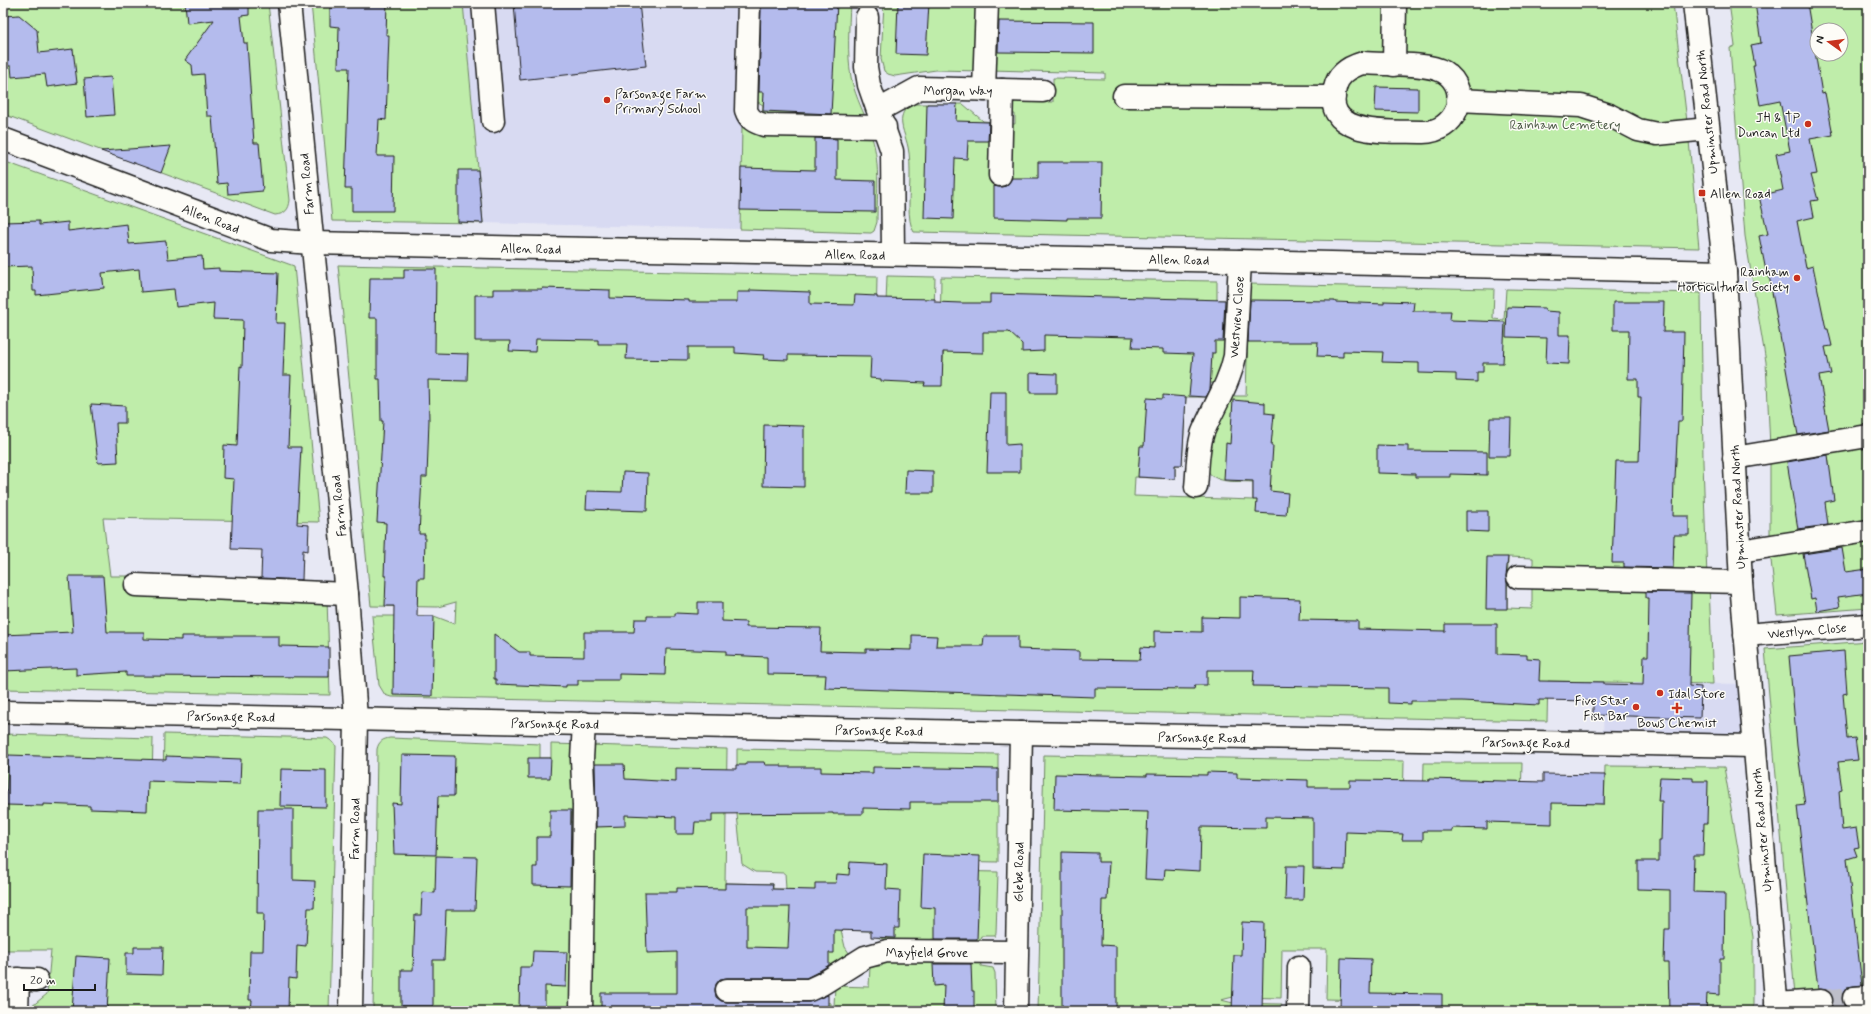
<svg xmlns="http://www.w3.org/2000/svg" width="1871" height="1014" font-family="Mynerve,sans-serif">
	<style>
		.built { fill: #d8daf2 }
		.green { fill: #bfedaa; stroke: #6e8463; fill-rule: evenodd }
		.building { fill: #b4bbed; stroke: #1c1c1c; fill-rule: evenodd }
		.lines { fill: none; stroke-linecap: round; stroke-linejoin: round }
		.minor-tunnel { stroke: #bebfc9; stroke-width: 22; stroke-dasharray: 22 11; stroke-linecap: butt }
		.minor-casing { stroke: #1c1c1c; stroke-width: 25 }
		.minor { stroke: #fdfcf7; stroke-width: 22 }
		.poi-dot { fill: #c8321e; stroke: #fdfcf7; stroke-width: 1.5 }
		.labels { text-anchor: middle; stroke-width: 3; stroke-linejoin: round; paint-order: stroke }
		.street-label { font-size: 13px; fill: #1c1c1c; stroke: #fdfcf7 }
		.poi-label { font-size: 13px; fill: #1c1c1c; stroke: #fdfcf7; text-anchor: start }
		.park-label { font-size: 13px; fill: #4d5b47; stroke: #fdfcf7 }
	</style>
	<rect width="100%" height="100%" fill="#e7e8f4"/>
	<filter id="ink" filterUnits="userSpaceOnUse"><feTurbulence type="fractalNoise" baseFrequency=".025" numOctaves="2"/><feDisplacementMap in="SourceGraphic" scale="8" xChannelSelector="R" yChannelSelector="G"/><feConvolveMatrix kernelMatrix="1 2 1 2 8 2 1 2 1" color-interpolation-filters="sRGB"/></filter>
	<g filter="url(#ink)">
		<g class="built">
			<polygon points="463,3 745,3 740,229 483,223"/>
			<polygon points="1604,682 1749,684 1754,746 1603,744"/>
		</g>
		<g class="green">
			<path d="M3 3H268L290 200C289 210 285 214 275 215L3 114Z"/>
			<polygon points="311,3 463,3 483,223 332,221"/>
			<path d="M757 3H850C849 28 847 53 851 77 854 92 861 107 867 121L762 117 763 105 753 99 759 39Z"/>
			<polygon points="884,3 981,3 981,71 936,70 895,76 888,74 884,71 881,59"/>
			<path d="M992 3H1673L1688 130 1699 248 914 232C906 221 910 191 910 177 910 167 910 156 908 147 906 137 900 126 902 117 903 110 908 106 914 104H963L983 121 1015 124V114H1006L1011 103 1017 101 1053 102V78L1105 79V73L990 70Z"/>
			<path d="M1729 3H1868V430L1770 447 1766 362 1745 236 1730 48 1735 46ZM1817 30H1841V54H1817Z"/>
			<path d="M742 127 870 132C881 160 877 192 877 222L874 231 871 233 740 229Z"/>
			<polygon points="3,161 294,266 319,522 103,518 110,576 129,576 128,591 327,598 330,695 3,689"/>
			<path d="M338 265 877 276 876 331H872L871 352 882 353V362L893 363 885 331 887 276 935 277 933 349 925 363 943 364 944 341H940L941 277 1217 281V300H1225C1225 314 1226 372 1219 382 1217 384 1213 383 1210 383L1209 397H1186L1182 465H1175V479L1135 477 1134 496 1253 500V482C1242 481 1226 483 1216 478 1189 466 1224 412 1232 396H1246L1249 284 1494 289 1493 319 1504 320 1506 289 1701 293 1703 462 1707 578 1533 573V558L1508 557 1507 608 1532 609V581L1709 585 1713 684 1548 681 1547 721 391 697 385 695 379 685 372 616H434L455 624 456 602 438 607 371 606Z"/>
			<polygon points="1868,442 1868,526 1770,542 1770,457"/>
			<polygon points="1868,536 1868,608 1777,615 1770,551"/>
			<polygon points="1868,641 1868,989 1795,996 1765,649"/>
			<polygon points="3,734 153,738 152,781 163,781 164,734 327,738 333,742 336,746 329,1011 26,1011 47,994 51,950 3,950"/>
			<path d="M390 738 540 744V758H551V744L727 749 725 883 773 884V889H786L785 873 755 872 742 864 737 814V749L998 754V862L945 861V871L998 872 996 933 995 936H981L978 942 935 941 934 939C920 942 885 943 873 935V931L841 930 845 947 851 956 816 979 798 984 716 982 697 970 716 998 743 999 753 1005V1011H373L377 749C379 741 383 739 390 738Z"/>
			<polygon points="1044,755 1404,761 1403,807 1423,807 1424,763 1522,763 1521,800 1604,804 1605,766 1724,767 1753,937 1753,1011 1400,1011 1369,1000 1326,999 1327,949 1282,949 1281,998 1233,997 1221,1000 1233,1003 1281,1004 1281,1011 1038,1011"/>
			<polygon points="980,960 981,966 993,968 995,973 996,1011 774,1011 817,1002 831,1003 831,1006 834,1006 835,986 869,987 870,966 882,966 884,961"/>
		</g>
		<g class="building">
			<polygon points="185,3 249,3 249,15 241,16 244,43 247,43 254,143 259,143 263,191 228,194 227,183 217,184 212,116 207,116 204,74 193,75 192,65 185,60 214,20 187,23"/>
			<polygon points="336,3 387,3 386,35 389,35 386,120 379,119 377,156 394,156 393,211 352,211 352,189 345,189 349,68 338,68 339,27 330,26 330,8 336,8"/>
			<polygon points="514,3 639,3 646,66 520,80"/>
			<polygon points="761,3 837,3 831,114 763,111 764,92 759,92"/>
			<polygon points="898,3 929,3 926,55 896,54"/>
			<polygon points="1755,3 1807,3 1822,94 1825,93 1833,135 1810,139 1817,174 1811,175 1818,200 1811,201 1814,217 1797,221 1806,268 1813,266 1826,329 1828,329 1832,346 1825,347 1831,374 1819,376 1829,430 1798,435 1768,270 1766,271 1759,236 1768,234 1759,196 1783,190 1776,154 1790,151 1780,101 1760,105 1753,66 1755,66 1751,45 1761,43"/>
			<polygon points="19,15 37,30 39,53 73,49 77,83 47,87 45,74 12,77 11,66 3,66 3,16"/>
			<polygon points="999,21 1094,22 1094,53 998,52"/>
			<polygon points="111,77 114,115 87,117 84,79"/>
			<polygon points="1376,87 1418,88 1418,112 1375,111"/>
			<polygon points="927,104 957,104 956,121 989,122 988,141 968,141 967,159 955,158 953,219 924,218"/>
			<polygon points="815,138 837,139 837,180 875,181 875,212 740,210 741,168 815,170"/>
			<polygon points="171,146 161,173 101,151"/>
			<polygon points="1038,162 1102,162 1101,218 1067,218 1067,220 994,218 994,186 1000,187 1006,186 1012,178 1038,178"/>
			<polygon points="458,170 478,170 483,223 458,222"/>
			<polygon points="39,221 39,225 68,222 68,231 127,224 129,244 166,241 168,259 202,256 203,269 219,268 219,271 278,273 276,323 285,323 283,375 291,375 288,447 301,447 297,524 309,525 308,551 303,550 302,580 261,578 262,550 231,549 234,479 223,478 224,445 237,446 240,366 242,367 243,320 213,319 214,303 176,307 174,289 141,292 139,269 102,273 104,288 36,295 36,291 33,291 32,266 3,267 3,222"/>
			<polygon points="404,269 436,269 435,353 468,354 467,381 428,380 429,420 427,477 422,477 419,534 425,534 424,578 418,578 417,616 434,616 432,696 393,695 394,606 385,606 386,576 384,576 386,523 377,522 383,421 381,421 380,379 377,379 377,318 369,318 370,278 404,278"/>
			<polygon points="542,288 610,290 610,298 689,300 689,302 737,302 737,292 750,292 750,290 810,292 810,304 854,305 855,295 877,296 877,298 935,299 935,302 961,303 990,303 990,294 1225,300 1223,341 1215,341 1215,353 1212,353 1210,390 1206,397 1189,396 1193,354 1163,353 1163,349 1132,348 1133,337 1044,335 1044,351 1022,352 1022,344 1009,332 983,332 983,353 943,352 942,386 924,386 925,383 881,381 881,379 870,378 871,356 788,355 788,360 763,359 764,355 735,353 735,347 688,347 688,360 626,359 627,344 598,344 598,340 536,339 535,352 509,351 510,341 475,341 475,295 493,295 493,289 542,289"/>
			<polygon points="1250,300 1335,301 1335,302 1384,304 1384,301 1414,302 1413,311 1451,311 1450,320 1505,322 1503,363 1483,363 1483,372 1477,372 1477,382 1456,381 1456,374 1419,373 1419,363 1382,362 1383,352 1343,351 1343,357 1317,356 1318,342 1248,342"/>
			<polygon points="1613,302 1664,302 1663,332 1684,332 1682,421 1678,421 1675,479 1674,479 1673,516 1689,516 1689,535 1674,535 1673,568 1624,567 1624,563 1612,563 1616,461 1639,461 1641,397 1638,397 1638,379 1628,379 1629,330 1613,330"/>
			<polygon points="1507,307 1545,308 1545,311 1559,312 1559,335 1570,335 1569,364 1546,363 1547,338 1506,337"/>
			<polygon points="1030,373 1057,374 1057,393 1030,393"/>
			<polygon points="990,392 1006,392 1006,445 1020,444 1020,472 987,472"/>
			<polygon points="1163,395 1186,397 1182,465 1175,465 1175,479 1138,477 1140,446 1144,446 1147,398 1163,399"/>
			<polygon points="1233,400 1265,403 1265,413 1274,414 1271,446 1273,446 1270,491 1288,493 1286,515 1256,513 1257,500 1253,500 1253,481 1224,480 1226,443 1230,444"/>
			<polygon points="91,404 125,406 125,423 116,423 118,462 98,463"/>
			<polygon points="1490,418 1511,418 1510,456 1489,456"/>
			<polygon points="764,425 804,426 804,487 763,486"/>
			<polygon points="1377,445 1408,446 1408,451 1487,452 1487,475 1450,474 1450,477 1415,477 1415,474 1377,473"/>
			<polygon points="1828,455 1834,500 1825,502 1828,525 1798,529 1787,462"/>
			<polygon points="906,470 933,471 933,493 905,493"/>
			<polygon points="623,472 648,473 647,511 586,509 587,491 622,492"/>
			<polygon points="1466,511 1488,511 1488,532 1466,531"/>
			<polygon points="1842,548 1846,572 1868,569 1868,593 1838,597 1840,607 1817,611 1815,598 1811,599 1803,554"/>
			<polygon points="1487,557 1508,557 1506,576 1507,583 1507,609 1486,609"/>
			<polygon points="69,576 103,576 107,632 144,632 144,639 181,640 181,636 279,636 279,646 329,647 329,677 126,676 126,672 76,675 76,668 3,671 3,635 73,632"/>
			<polygon points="1646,592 1691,593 1689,686 1701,687 1700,718 1593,715 1593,701 1539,700 1539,705 1462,701 1411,701 1411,704 1388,703 1388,688 1253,686 1254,670 1207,670 1207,685 1195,685 1194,689 1095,688 1095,697 825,688 826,675 767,674 767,657 726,655 726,651 666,649 665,675 619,674 619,680 578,680 578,685 566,685 566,687 496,684 496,679 494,679 494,634 519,652 530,652 530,656 584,657 584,632 634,632 635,619 647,619 647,616 675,616 675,613 698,614 698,602 722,602 722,621 746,622 746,627 821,628 820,651 866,652 866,649 912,650 912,635 937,636 936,646 983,646 984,636 1018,636 1018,649 1079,651 1079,659 1140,660 1141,647 1154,648 1154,631 1202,632 1202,617 1240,618 1240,597 1300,599 1299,620 1358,621 1358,629 1445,631 1445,624 1497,624 1497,654 1527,655 1527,658 1540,659 1539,681 1604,682 1604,684 1643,685 1644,656 1648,656 1649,598 1646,598"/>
			<polygon points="1844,651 1847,693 1843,694 1847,739 1855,738 1858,760 1838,762 1842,790 1839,791 1842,830 1856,828 1859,847 1854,848 1857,856 1847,859 1862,985 1847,987 1843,993 1842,999 1843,1005 1848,1009 1855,1011 1828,1011 1832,1006 1833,1000 1832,994 1827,990 1818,989 1807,896 1797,806 1805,805 1797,746 1789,656"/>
			<polygon points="8,755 166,760 166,756 241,759 240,784 148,781 147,811 90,809 90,806 43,804 43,806 6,805"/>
			<polygon points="402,755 455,756 454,796 438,796 436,855 394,854 392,803 401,804"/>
			<polygon points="528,758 551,758 550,778 528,778"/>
			<polygon points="746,762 764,762 765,765 781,765 781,767 821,767 821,772 873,773 873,767 998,769 998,802 910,802 910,809 863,808 863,814 833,814 833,813 712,814 712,822 695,822 694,834 676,834 676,817 625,815 625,826 596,827 595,764 624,764 625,779 676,782 676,768 736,769 736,765 746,765"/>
			<polygon points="281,769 326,770 326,807 280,806"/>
			<polygon points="1207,772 1237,773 1237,778 1308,780 1308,787 1350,787 1350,780 1429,781 1429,779 1543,782 1543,774 1605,775 1604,804 1552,803 1552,824 1487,822 1487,829 1452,828 1452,831 1423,831 1423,840 1402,840 1403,834 1346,832 1345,870 1313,869 1313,818 1266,817 1266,828 1201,827 1200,871 1165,869 1164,880 1145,879 1148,812 1054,810 1055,774 1147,776 1147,774 1207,775"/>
			<polygon points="1660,777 1693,778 1693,781 1708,781 1707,823 1704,823 1703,855 1694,855 1693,892 1725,893 1724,959 1720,959 1720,995 1707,994 1706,1011 1669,1011 1668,963 1664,963 1665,929 1670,929 1670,890 1638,889 1638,861 1659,861 1659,841 1661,841 1662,801 1658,801"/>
			<polygon points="258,809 293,809 293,880 315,881 314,908 308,908 306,946 297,945 296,979 289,978 288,1011 251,1011 252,1000 249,1000 250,951 263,951 264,913 257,913"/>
			<polygon points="550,810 571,810 570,886 533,885 533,867 537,867 537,837 550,837"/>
			<polygon points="1062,852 1098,853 1098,862 1109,862 1107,900 1102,900 1101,945 1116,946 1116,1011 1062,1011"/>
			<polygon points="923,854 980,856 977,939 935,939 935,908 921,907"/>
			<polygon points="436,856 477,857 475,910 446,910 444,960 433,960 433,1006 401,1006 401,970 413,970 415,915 421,915 422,892 435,893"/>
			<path d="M850 862 887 864 886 889 900 890 899 928H895V938L871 937V931L834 930V953H829V965L816 973 806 978H727L720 979 716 984 715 990 716 997 721 1001 727 1002H809L828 995V1011H601V993H677V952L647 953 645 892H677V888L725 889V883L773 884 772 889 815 890V883H836L837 874 849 875ZM747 907H790L788 948 747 947Z"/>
			<polygon points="1286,866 1304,866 1303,900 1285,900"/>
			<polygon points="1242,922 1264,923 1262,1011 1232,1011 1234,955 1241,955"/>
			<polygon points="134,947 163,947 162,975 126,974 126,953 134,953"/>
			<polygon points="533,951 567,952 566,987 545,986 545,1009 519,1009 520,967 532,967"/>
			<polygon points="76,956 110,958 107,1011 72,1011"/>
			<polygon points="1341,958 1371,959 1370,993 1442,994 1442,1011 1340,1011"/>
			<polygon points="933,964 971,964 972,991 974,991 974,1011 943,1011 944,985 934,986"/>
		</g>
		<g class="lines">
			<polyline class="minor-tunnel" points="1821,1001 1854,998"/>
			<g class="minor-casing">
				<g id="minor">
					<polyline points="289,3 347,594 356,718 351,1011"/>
					<polyline points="483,3 493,121"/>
					<path d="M749 3 746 110C749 119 754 122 764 125L885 127"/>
					<polyline points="1694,3 1725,272 1741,582 1777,1011"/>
					<polyline points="867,17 866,67 869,85 892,151 893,254"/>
					<path d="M1363 63C1384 65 1427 62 1444 72 1473 90 1456 134 1421 132 1391 131 1322 138 1335 88 1338 74 1349 67 1363 63Z"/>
					<polyline points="1394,65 1395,3"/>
					<polyline points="984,90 987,3"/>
					<polyline points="1124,96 1334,97"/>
					<polyline points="1458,100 1581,106 1609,115 1638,130 1657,134 1708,129"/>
					<polyline points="879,110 919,88 1043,91"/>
					<polyline points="3,139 271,240 312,243 540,248 1240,261 1725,272"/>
					<polyline points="1000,175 1002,90"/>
					<polyline points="1734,458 1868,436"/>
					<path d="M1196 487C1198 469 1197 449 1203 432 1214 406 1229 384 1235 356L1240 261"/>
					<polyline points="1740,551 1868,531"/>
					<polyline points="1518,577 1741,582"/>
					<polyline points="136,585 347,594"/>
					<polyline points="1745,635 1868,625"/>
					<polyline points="3,712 1021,733 1754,746"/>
					<polyline points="3,979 37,980"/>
					<polyline points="727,990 809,990 822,984 865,957 887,951 1016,952"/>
					<polyline points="1854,998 1868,997"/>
					<polyline points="1776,1004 1821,1001"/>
					<polyline points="17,1011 18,979"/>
					<polyline points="581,1011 584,806 582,759 584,723"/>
					<polyline points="1016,1011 1021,733"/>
					<polyline points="1298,1011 1299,967"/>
				</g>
			</g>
			<use href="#minor" class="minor"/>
		</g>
	</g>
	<g class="poi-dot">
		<circle cx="607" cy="100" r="4"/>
		<circle cx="1808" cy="124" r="4"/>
		<rect x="1698" y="189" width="8" height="8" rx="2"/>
		<circle cx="1797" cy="278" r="4"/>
		<circle cx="1660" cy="693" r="4"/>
		<circle cx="1636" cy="707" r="4"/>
		<path d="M1675 702h4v4h4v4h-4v4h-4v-4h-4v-4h4z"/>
	</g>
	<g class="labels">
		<g class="street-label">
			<text x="958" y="95">Morgan Way</text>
			<text transform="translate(1706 112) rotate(-96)" y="5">Upminster Road North</text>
			<text transform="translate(306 184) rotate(-95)" y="5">Farm Road</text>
			<text transform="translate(211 218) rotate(21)" y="5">Allen Road</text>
			<text transform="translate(531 248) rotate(1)" y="5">Allen Road</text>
			<text transform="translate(855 254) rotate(1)" y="5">Allen Road</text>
			<text transform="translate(1179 259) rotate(1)" y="5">Allen Road</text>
			<text transform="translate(1236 317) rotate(-86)" y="5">Westview Close</text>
			<text transform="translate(338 506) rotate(-96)" y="5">Farm Road</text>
			<text transform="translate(1737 507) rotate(-93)" y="5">Upminster Road North</text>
			<text transform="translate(1807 630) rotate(-5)" y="5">Westlyn Close</text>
			<text transform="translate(231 716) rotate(1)" y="5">Parsonage Road</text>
			<text transform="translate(555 723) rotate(1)" y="5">Parsonage Road</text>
			<text transform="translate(879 730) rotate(1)" y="5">Parsonage Road</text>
			<text transform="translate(1202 737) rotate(1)" y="5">Parsonage Road</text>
			<text transform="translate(1526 742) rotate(1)" y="5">Parsonage Road</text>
			<text transform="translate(354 829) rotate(-89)" y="5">Farm Road</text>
			<text transform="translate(1761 830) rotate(-95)" y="5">Upminster Road North</text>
			<text transform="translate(1018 872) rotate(-89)" y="5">Glebe Road</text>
			<text x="927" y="957">Mayfield Grove</text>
		</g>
		<g class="poi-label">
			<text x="615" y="98">Parsonage Farm<tspan x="615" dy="15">Primary School</tspan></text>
			<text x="1800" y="122" text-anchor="end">JH &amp; TP<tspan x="1800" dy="15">Duncan Ltd</tspan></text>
			<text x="1710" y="198">Allen Road</text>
			<text x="1789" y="276" text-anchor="end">Rainham<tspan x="1789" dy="15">Horticultural Society</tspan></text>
			<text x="1668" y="698">Idal Store</text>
			<text x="1628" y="705" text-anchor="end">Five Star<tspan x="1628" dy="15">Fish Bar</tspan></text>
			<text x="1677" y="727" text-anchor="middle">Bows Chemist</text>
		</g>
		<g class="park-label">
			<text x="1565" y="129">Rainham Cemetery</text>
		</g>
	</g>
	<rect width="1871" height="1014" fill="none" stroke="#fdfcf7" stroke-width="16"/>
	<rect x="8" y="8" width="1855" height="998" fill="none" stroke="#1c1c1c" stroke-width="1.5" filter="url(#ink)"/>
	<g transform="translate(1829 42) rotate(284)"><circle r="19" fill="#fdfcf7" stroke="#a3a29f"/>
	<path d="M0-3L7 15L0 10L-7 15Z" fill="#c8321e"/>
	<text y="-6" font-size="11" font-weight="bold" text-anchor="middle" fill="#1c1c1c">N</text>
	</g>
	<path d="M24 984v6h71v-6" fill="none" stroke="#1c1c1c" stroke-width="2"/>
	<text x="30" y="984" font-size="12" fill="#1c1c1c" stroke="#fdfcf7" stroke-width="3" paint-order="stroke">20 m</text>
</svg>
